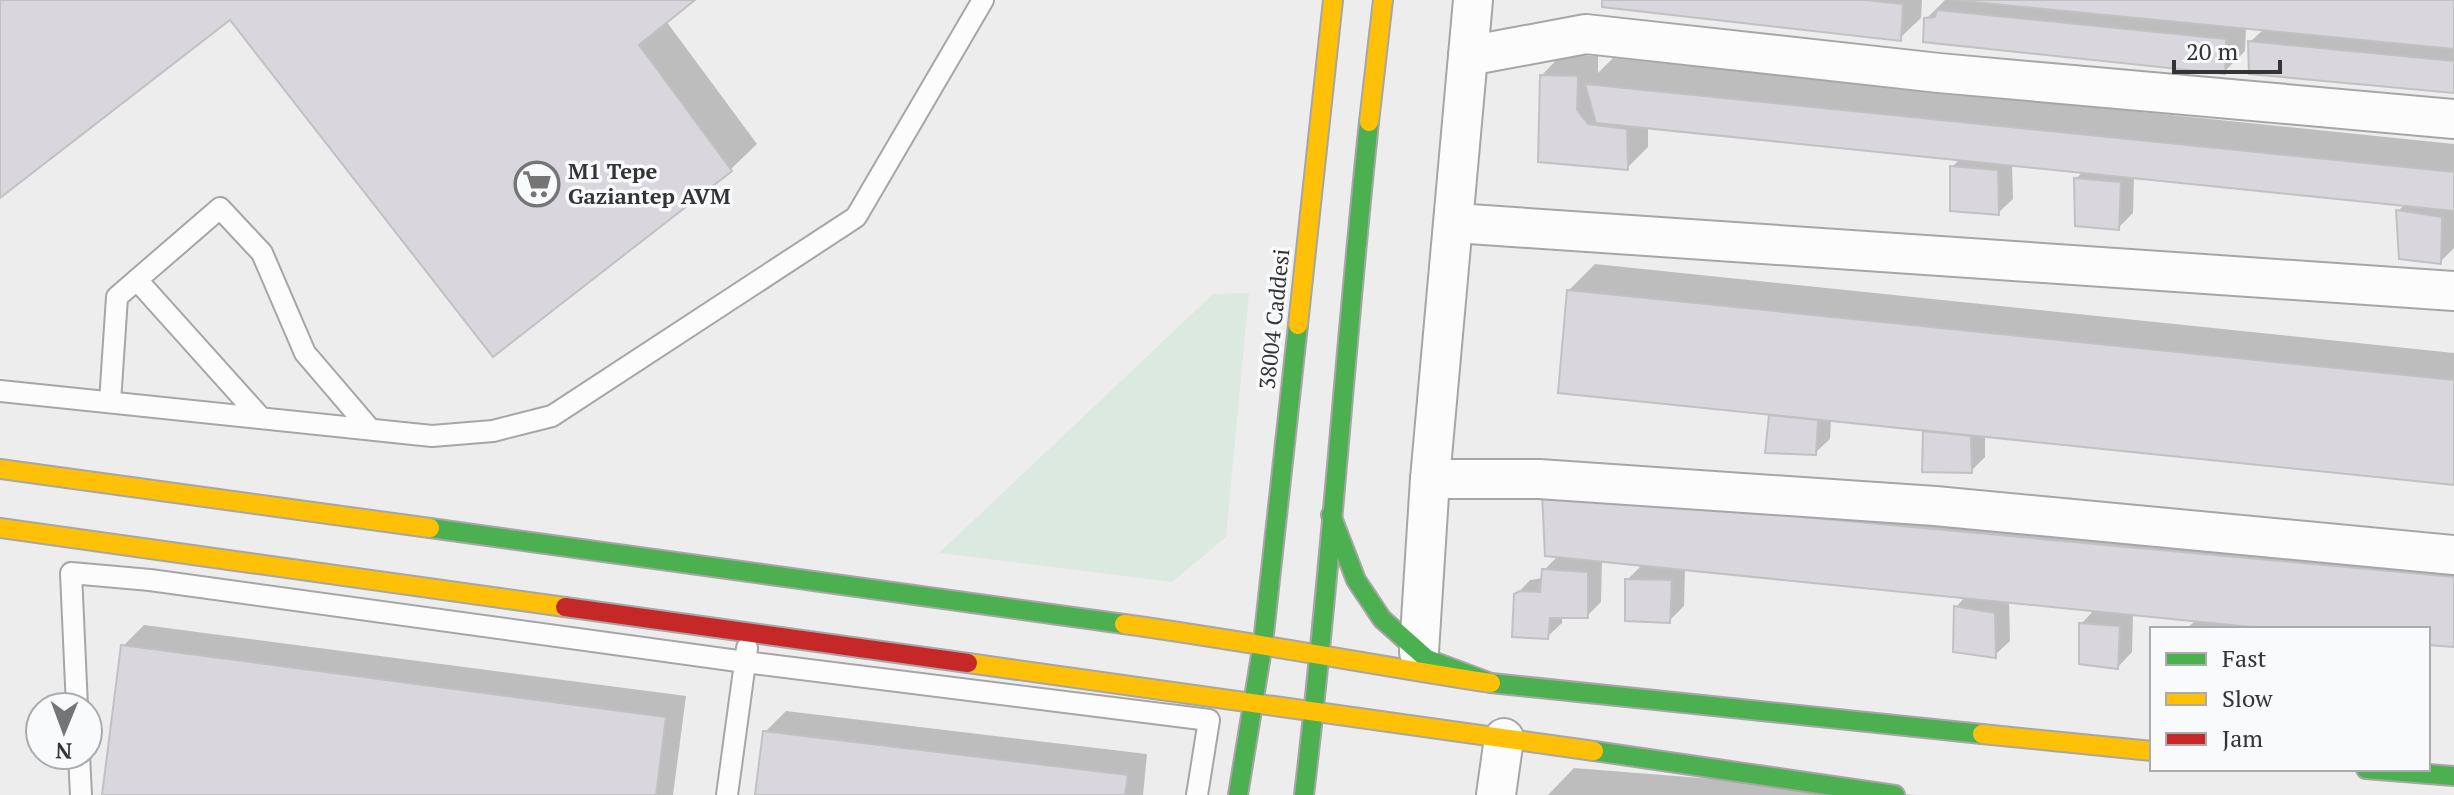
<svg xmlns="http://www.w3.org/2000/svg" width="2454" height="795" font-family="'PT Serif',serif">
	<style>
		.green { fill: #dbe9e1 }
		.shadow { fill: #0003 }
		.building { fill: #dad6dd; stroke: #c1c1c1; stroke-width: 2 }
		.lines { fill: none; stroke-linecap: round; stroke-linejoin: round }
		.lane-casing { stroke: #a6a6a6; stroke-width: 24 }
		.street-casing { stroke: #a6a6a6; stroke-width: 42 }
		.fast-casing { stroke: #a6a6a6; stroke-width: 22 }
		.slow-casing { stroke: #a6a6a6; stroke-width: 22 }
		.jam-casing { stroke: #a6a6a6; stroke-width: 22 }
		.lane { stroke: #fcfcfc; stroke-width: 20 }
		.street { stroke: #fcfcfc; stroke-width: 38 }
		.fast { stroke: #4caf50; stroke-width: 18 }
		.slow { stroke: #ffc107; stroke-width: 18 }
		.jam { stroke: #c62828; stroke-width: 18 }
		.labels { text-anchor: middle; stroke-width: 7; stroke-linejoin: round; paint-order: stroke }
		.poi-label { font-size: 22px; font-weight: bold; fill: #343435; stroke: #f9fafc; text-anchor: start }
		.street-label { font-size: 22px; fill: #343435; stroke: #f9fafc }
	</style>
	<rect width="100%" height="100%" fill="#ededee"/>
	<polygon class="green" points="1249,293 1226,537 1172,582 939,553 1213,294"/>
	<g class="shadow">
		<polygon points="0,0 692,0 666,21 757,144 731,169 493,354 231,17 0,196"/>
		<polygon points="1604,0 1922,0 1921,18 1900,38"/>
		<polygon points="1945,0 2454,0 2454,91 2250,42 2264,29 2246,27 2245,51 2224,72 1926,19"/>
		<polygon points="1562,54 1598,56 1598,73 1613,58 2454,144 2454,248 2440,262 2398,211 2405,204 2134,176 2133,213 2118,228 2076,179 2083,171 2012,164 2013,199 1998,213 1952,167 1960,159 1648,127 1648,147 1627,168 1542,75"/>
		<polygon points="1595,264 2454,353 2454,483 1985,435 1985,457 1971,471 1925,470 1925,429 1831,419 1830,439 1815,453 1771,416 1774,414 1569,290"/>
		<polygon points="1544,494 2454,550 2454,645 2428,643 2428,629 2291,629 2245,624 2245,629 2186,629 2196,620 2133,613 2132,652 2118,667 2081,624 2095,609 2009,601 2010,641 1995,655 1956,607 1966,596 1685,568 1684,606 1669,621 1627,580 1643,564 1602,560 1601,602 1587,616 1562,616 1562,623 1547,637 1516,595 1530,580 1543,578 1544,570 1558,556"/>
		<polygon points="144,625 686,696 673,795 104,795 123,646"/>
		<polygon points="786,711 1147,754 1143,795 757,795 765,732"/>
		<polygon points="1574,768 1916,795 1548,795"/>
	</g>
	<g class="building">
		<polygon points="0,0 695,0 639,45 732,171 493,357 230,20 0,198"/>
		<polygon points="1602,0 1866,0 1903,4 1901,41 1602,7"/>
		<polygon points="1953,0 2454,0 2454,49"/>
		<polygon points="1937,10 2226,39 2225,74 1923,42 1924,18 1935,17"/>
		<polygon points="2248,41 2454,61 2454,93 2249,74"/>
		<polygon points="1540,75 1578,76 1577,110 1588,124 1627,129 1628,170 1538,162"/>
		<polygon points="1585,84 2454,172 2454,211 1596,123"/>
		<polygon points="1950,166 1998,170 1999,215 1950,211"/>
		<polygon points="2074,178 2121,182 2119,230 2075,226"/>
		<polygon points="2396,210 2442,217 2441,264 2399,259"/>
		<polygon points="1567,290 2454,380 2454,485 1558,393"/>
		<polygon points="1769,415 1818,420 1816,455 1765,453"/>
		<polygon points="1923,431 1971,436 1972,473 1922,472"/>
		<polygon points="1542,493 2454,577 2454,647 2428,645 2428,629 2271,629 1545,556"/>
		<polygon points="1542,569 1588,572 1588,618 1550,618 1548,639 1512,637 1514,594 1520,591 1540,592"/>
		<polygon points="1625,579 1672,580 1670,623 1625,621"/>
		<polygon points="1954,606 1995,613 1996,658 1953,652"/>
		<polygon points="2079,623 2120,626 2118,669 2079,664"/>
		<polygon points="121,645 666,717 656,795 102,795"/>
		<polygon points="763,731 1128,775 1125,795 755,795"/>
	</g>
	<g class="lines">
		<g class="lane-casing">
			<g id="lane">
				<polyline points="137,280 261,418"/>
				<polyline points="0,391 432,436 493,431 552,416 856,217 983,0"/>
				<polyline points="110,402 117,297 220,208 262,253 305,353 370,429"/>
				<polyline points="77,707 71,573 150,580 745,662 1209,720 1197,795"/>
				<polyline points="79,755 81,795"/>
				<polyline points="727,795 747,648"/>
			</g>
		</g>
		<g class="street-casing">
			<g id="street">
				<polyline points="1468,56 1586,34 1939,73 2454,119"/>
				<polyline points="1455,223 2454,291"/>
				<polyline points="1430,479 1539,479 1935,506 2454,555"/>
				<polyline points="1419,652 1430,479 1473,0"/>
				<polyline points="1496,795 1504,738"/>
			</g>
		</g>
		<g class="fast-casing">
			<g id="fast">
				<polyline points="1331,515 1356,580 1382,619 1427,659 1491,683 1982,734"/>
				<polyline points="430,528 1124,624"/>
				<polyline points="1594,751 1895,795"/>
				<polyline points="2366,769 2454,776"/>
				<polyline points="1238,795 1263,643 1298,325"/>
				<path d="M1304 795C1331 571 1345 346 1369 122"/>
			</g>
		</g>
		<g class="slow-casing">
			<g id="slow">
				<polyline points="1369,122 1383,0"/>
				<polyline points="1298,325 1333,0"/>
				<polyline points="0,469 430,528"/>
				<polyline points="0,528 565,607"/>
				<path d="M1124 624C1247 641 1368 664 1491 683"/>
				<polyline points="968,663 1594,751"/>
				<polyline points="1982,734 2152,751"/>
			</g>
		</g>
		<g class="jam-casing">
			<polyline id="jam" points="565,607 968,663"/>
		</g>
		<use href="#lane" class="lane"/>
		<use href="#street" class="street"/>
		<use href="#fast" class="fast"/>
		<use href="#slow" class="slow"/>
		<use href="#jam" class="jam"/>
	</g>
	<defs>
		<g id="supermarket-ring" transform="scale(2.3)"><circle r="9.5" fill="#f9fafc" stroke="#757576" stroke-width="1.5"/><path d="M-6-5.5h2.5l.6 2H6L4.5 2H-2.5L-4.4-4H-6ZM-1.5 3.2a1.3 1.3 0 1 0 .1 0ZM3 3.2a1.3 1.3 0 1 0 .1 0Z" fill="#757576"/></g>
	</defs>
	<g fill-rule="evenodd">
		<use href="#supermarket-ring" x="537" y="184"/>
	</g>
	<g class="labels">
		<g class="poi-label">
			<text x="568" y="179">M1 Tepe<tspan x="568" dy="25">Gaziantep AVM</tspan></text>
		</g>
		<g class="street-label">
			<text transform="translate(1274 319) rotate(-84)" y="8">38004 Caddesi</text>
		</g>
	</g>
	<rect x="2150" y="627" width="280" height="144" fill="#f9fafc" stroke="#aaabac" stroke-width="2"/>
	<rect x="2166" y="653" width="40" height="12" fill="#4caf50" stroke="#aaabac" stroke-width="2"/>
	<text x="2222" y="667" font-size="24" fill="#343435">Fast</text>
	<rect x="2166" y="693" width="40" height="12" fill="#ffc107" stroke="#aaabac" stroke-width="2"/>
	<text x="2222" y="707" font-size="24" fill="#343435">Slow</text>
	<rect x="2166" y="733" width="40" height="12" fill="#c62828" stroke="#aaabac" stroke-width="2"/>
	<text x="2222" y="747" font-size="24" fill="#343435">Jam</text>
	<g transform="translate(64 731) rotate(181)"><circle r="38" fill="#f9fafc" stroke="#aaabac" stroke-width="2"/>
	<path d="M0-6L14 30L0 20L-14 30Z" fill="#757576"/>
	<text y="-12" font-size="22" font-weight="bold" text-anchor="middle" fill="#343435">N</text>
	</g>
	<path d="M2174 60v12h106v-12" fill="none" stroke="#343435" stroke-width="4"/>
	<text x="2186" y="60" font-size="24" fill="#343435" stroke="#f9fafc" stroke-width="6" paint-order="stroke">20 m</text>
</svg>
